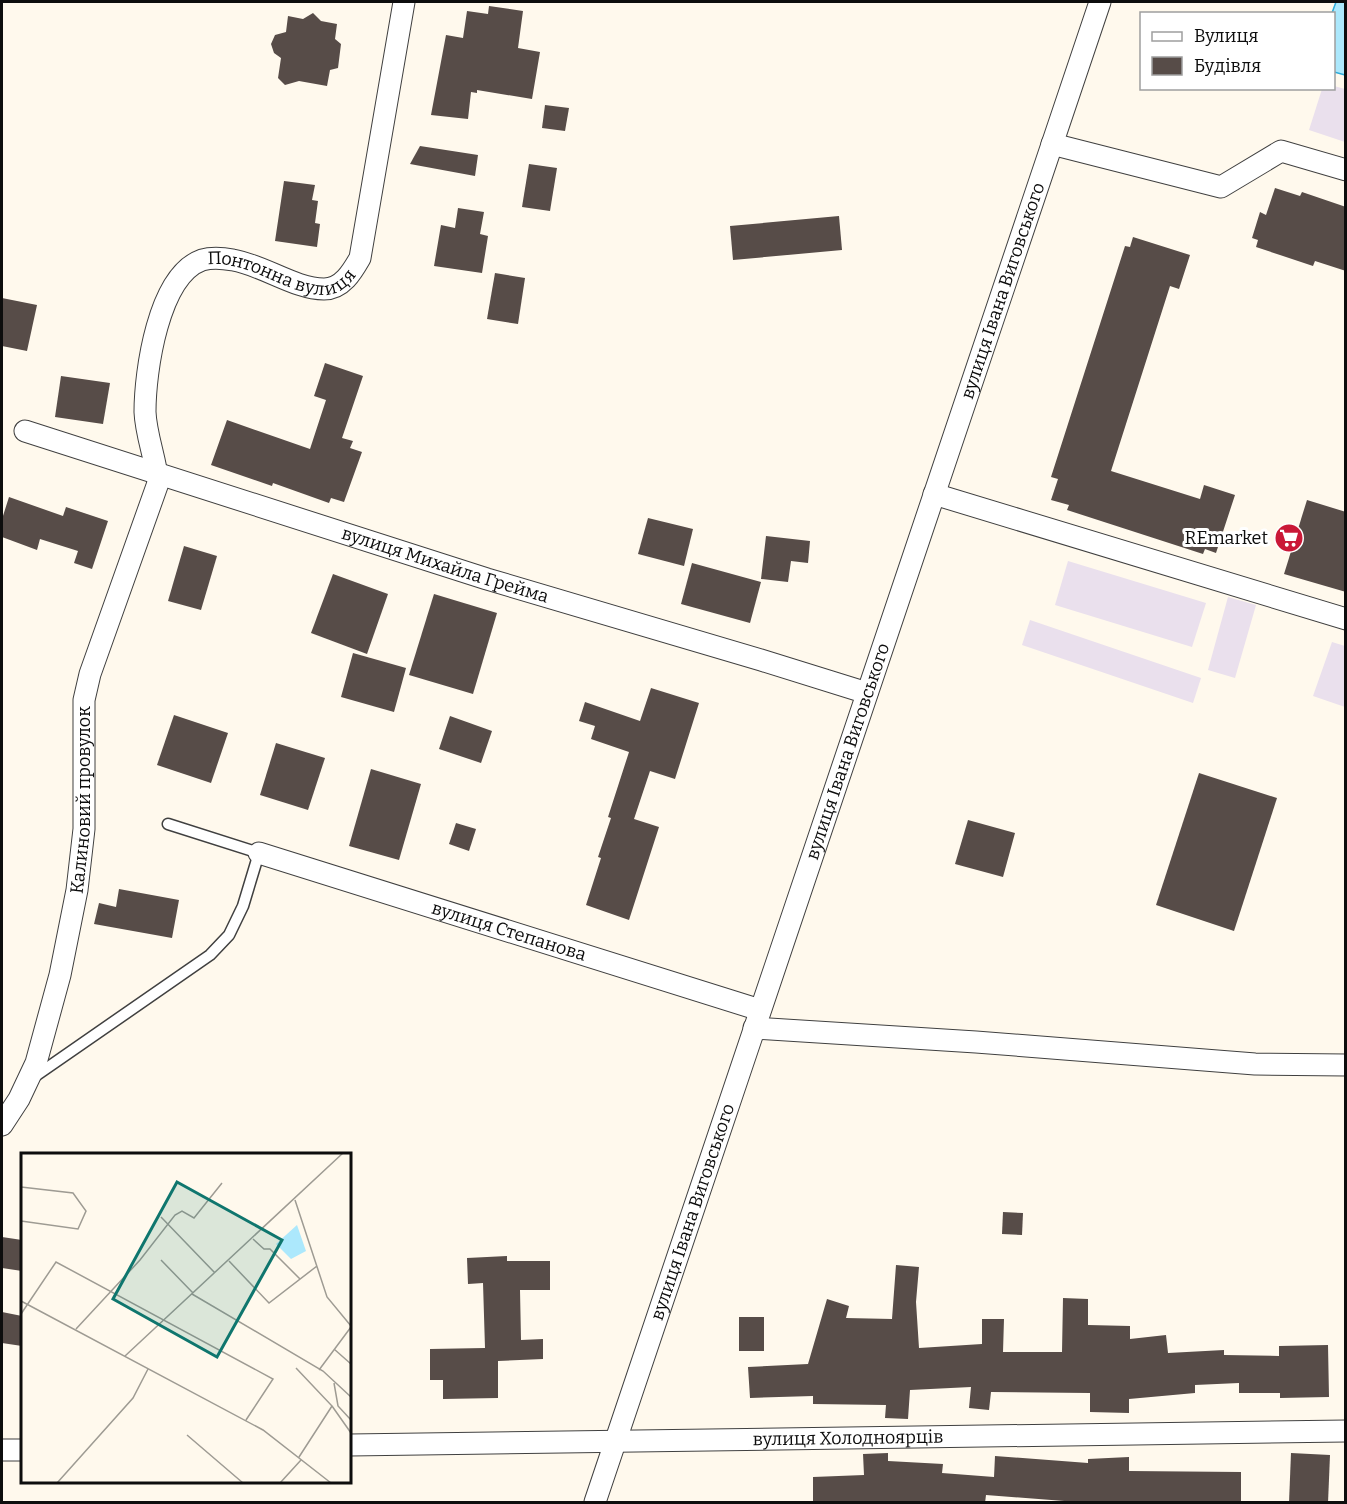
<svg xmlns="http://www.w3.org/2000/svg" width="1347" height="1504" font-family="Bitter,serif">
	<style>
		.industrial { fill: #eae0ed }
		.water { fill: #ace8fc; stroke: #2cabda; stroke-width: 1.5 }
		.building { fill: #574c48 }
		.lines { fill: none; stroke-linecap: round; stroke-linejoin: round }
		.service-casing { stroke: #404040; stroke-width: 13 }
		.minor-casing { stroke: #404040; stroke-width: 23 }
		.service { stroke: #fff; stroke-width: 10 }
		.minor { stroke: #fff; stroke-width: 21 }
		.labels { text-anchor: middle; stroke-width: 6; stroke-linejoin: round; paint-order: stroke }
		.street-label { font-size: 18px; fill: #0d0d0d; stroke: #fff }
		.poi-label { font-size: 18px; fill: #0d0d0d; stroke: #fff; text-anchor: end }
		.inset-road { fill: none; stroke: #9e9b93; stroke-width: 1.5 }
		.view { fill: #0f766e; fill-opacity: 0.15; stroke: #0f766e; stroke-width: 3 }
		.inset-edge { fill: none; stroke: #0d0d0d; stroke-width: 3 }
	</style>
	<rect width="100%" height="100%" fill="#fff9ed"/>
	<g class="industrial">
		<polygon points="1334,86 1345,89 1345,142 1309,130 1322,89 1334,88"/>
		<polygon points="1068,561 1206,603 1192,647 1055,605"/>
		<polygon points="1228,597 1256,605 1235,678 1208,670"/>
		<polygon points="1030,620 1201,678 1193,703 1022,645"/>
		<polygon points="1332,642 1345,646 1345,707 1313,696"/>
	</g>
	<polygon class="water" points="1336,2 1345,2 1345,75 1334,72 1334,14 1332,13"/>
	<g class="building">
		<polygon points="489,6 523,11 518,48 540,52 532,99 477,90 477,93 471,92 468,119 431,115 446,35 463,38 467,11 488,14"/>
		<polygon points="313,13 321,21 337,24 335,39 341,44 338,68 330,70 327,86 299,81 285,85 278,78 281,58 274,53 271,44 275,35 286,32 288,16 303,19"/>
		<polygon points="545,105 569,108 565,131 542,128"/>
		<polygon points="420,146 478,155 475,176 410,164"/>
		<polygon points="529,164 557,168 550,211 522,207"/>
		<polygon points="284,181 315,185 312,200 318,201 315,223 320,224 317,247 275,241"/>
		<polygon points="1275,188 1300,196 1302,192 1346,207 1346,271 1315,261 1313,266 1256,247 1258,240 1252,238 1260,212 1266,215"/>
		<polygon points="458,208 484,212 480,234 488,236 482,273 434,266 441,225 455,228"/>
		<polygon points="839,216 842,250 733,260 730,226"/>
		<polygon points="1133,237 1190,255 1179,289 1170,286 1111,471 1200,499 1204,485 1235,495 1216,553 1205,549 1203,554 1067,510 1069,505 1051,500 1058,479 1051,477 1125,246 1130,247"/>
		<polygon points="495,273 525,278 518,324 487,319"/>
		<polygon points="2,298 37,305 27,351 2,346"/>
		<polygon points="325,363 363,376 342,438 353,441 350,448 362,452 344,502 331,498 329,503 273,483 272,486 211,465 227,420 310,449 326,400 314,396"/>
		<polygon points="61,376 110,383 103,424 55,417"/>
		<polygon points="9,497 63,516 66,507 108,521 92,569 74,563 78,551 40,539 37,550 2,537 2,519"/>
		<polygon points="1307,500 1346,512 1346,592 1284,574"/>
		<polygon points="648,518 693,529 684,566 638,554"/>
		<polygon points="766,536 810,541 808,563 791,561 788,582 761,579"/>
		<polygon points="184,546 217,556 201,610 168,601"/>
		<polygon points="692,563 761,582 750,623 681,604"/>
		<polygon points="333,574 388,594 367,654 311,633"/>
		<polygon points="434,594 497,613 473,694 409,675"/>
		<polygon points="353,653 406,668 394,712 341,697"/>
		<polygon points="651,688 699,703 675,779 650,771 634,819 659,827 629,920 586,905 601,858 598,857 611,818 608,817 629,752 591,739 595,726 579,721 585,702 640,721"/>
		<polygon points="174,715 228,733 211,783 157,765"/>
		<polygon points="450,716 492,731 481,763 439,749"/>
		<polygon points="276,743 325,758 308,810 260,795"/>
		<polygon points="371,769 421,784 399,860 349,846"/>
		<polygon points="1199,773 1277,798 1234,931 1156,905"/>
		<polygon points="968,820 1015,833 1003,877 955,864"/>
		<polygon points="456,823 476,829 469,851 449,844"/>
		<polygon points="119,889 179,900 172,938 94,924 99,903 116,907"/>
		<polygon points="1003,1212 1023,1213 1022,1235 1002,1234"/>
		<polygon points="2,1237 22,1240 22,1271 2,1268"/>
		<polygon points="507,1256 507,1261 550,1261 550,1290 520,1290 521,1340 543,1339 543,1359 498,1361 498,1398 443,1399 443,1380 430,1380 430,1349 485,1348 483,1283 468,1284 467,1258"/>
		<polygon points="896,1265 919,1267 916,1302 919,1348 982,1344 982,1319 1004,1319 1003,1352 1062,1352 1063,1298 1088,1299 1088,1325 1130,1326 1130,1339 1166,1335 1168,1353 1224,1350 1224,1355 1279,1356 1279,1346 1328,1345 1329,1397 1280,1398 1280,1393 1239,1393 1239,1383 1195,1385 1195,1393 1129,1399 1129,1413 1090,1412 1090,1393 991,1392 989,1410 969,1408 971,1387 910,1390 908,1419 885,1418 886,1405 813,1404 813,1396 750,1398 748,1367 808,1364 827,1299 849,1306 846,1318 892,1319"/>
		<polygon points="2,1312 22,1316 22,1346 2,1343"/>
		<rect x="739" y="1317" width="25" height="34"/>
		<polygon points="888,1453 888,1461 943,1464 942,1473 994,1477 995,1456 1088,1463 1088,1459 1129,1457 1129,1471 1241,1472 1241,1503 1090,1503 986,1495 985,1503 813,1503 813,1477 864,1475 863,1454"/>
		<polygon points="1291,1453 1330,1455 1328,1503 1289,1503"/>
	</g>
	<g class="lines">
		<g class="service-casing">
			<polyline id="service" points="34,1077 210,955 229,935 243,906 259,853 168,824"/>
		</g>
		<g class="minor-casing">
			<g id="minor">
				<polyline points="1052,144 1221,187 1281,151 1346,170"/>
				<path id="s1" d="M25 431 487 579 761 660 867 693"/>
				<polyline points="934,494 1346,619"/>
				<path id="s2" d="M259 853 760 1010"/>
				<polyline points="754,1028 976,1042 1255,1064 1346,1065"/>
				<path id="s3" d="M2 1125 19 1099 36 1063 60 975 77 890 84 829V700L90 674 158 483C156 459 146 436 145 412 145 372 158 276 202 260 212 257 223 258 233 260 263 265 295 289 324 289 342 289 352 272 360 258L404 2"/>
				<path id="s4" d="M350 1445 1346 1431"/>
				<polyline points="2,1450 22,1450"/>
				<path id="s5" d="M595 1502 1100 2"/>
			</g>
		</g>
		<use href="#service" class="service"/>
		<use href="#minor" class="minor"/>
	</g>
	<defs>
		<g id="supermarket-disc" transform="scale(1.5)"><circle r="9.5" fill="#ca1837" stroke="#fff"/><path d="M-6-5.5h2.5l.6 2H6L4.5 2H-2.5L-4.4-4H-6ZM-1.5 3.2a1.3 1.3 0 1 0 .1 0ZM3 3.2a1.3 1.3 0 1 0 .1 0Z" fill="#fff"/></g>
	</defs>
	<g fill-rule="evenodd">
		<use href="#supermarket-disc" x="1289" y="538"/>
	</g>
	<g class="labels">
		<g class="street-label">
			<text dy="6" stroke="none"><textPath href="#s3" startOffset="994">Понтонна вулиця</textPath></text>
			<text dy="6" stroke="none"><textPath href="#s5" startOffset="1278">вулиця Івана Виговського</textPath></text>
			<text dy="6" stroke="none"><textPath href="#s1" startOffset="441">вулиця Михайла Грейма</textPath></text>
			<text dy="6" stroke="none"><textPath href="#s5" startOffset="792">вулиця Івана Виговського</textPath></text>
			<text dy="6" stroke="none"><textPath href="#s3" startOffset="339">Калиновий провулок</textPath></text>
			<text dy="6" stroke="none"><textPath href="#s2" startOffset="262">вулиця Степанова</textPath></text>
			<text dy="6" stroke="none"><textPath href="#s5" startOffset="306">вулиця Івана Виговського</textPath></text>
			<text dy="6" stroke="none"><textPath href="#s4" startOffset="498">вулиця Холодноярців</textPath></text>
		</g>
		<g class="poi-label">
			<text x="1268" y="544">REmarket</text>
		</g>
	</g>
	<g transform="translate(21 1153)">
		<rect width="330" height="330" fill="#fff9ed"/>
		<path d="M276 72 285 98 270 106 255 91Z" fill="#ace8fc"/>
		<path class="inset-road" d="M0 34 52 40 65 58 57 76 0 68M274 47 306 144 330 173M140 64 194 120M232 86 243 96H249L279 126M140 107 172 140M208 108 248 150 296 113M171 141 302 218 330 244M0 148 242 277 310 330M0 161 35 109 252 226 225 267M55 176 119 107 154 62 161 58 173 65 201 30M313 196 330 211M104 203 322 0M275 215 311 253 278 304M298 217 330 174M313 230 317 253 330 267M311 253 330 280M166 282 222 330M36 330 112 245 127 216M259 330 280 307"/>
		<path class="view" d="M156 29 261 87 196 204 92 146Z"/>
		<rect width="330" height="330" class="inset-edge"/>
	</g>
	<rect width="1347" height="1504" fill="none" stroke="#0d0d0d" stroke-width="6"/>
	<rect x="1140" y="12" width="195" height="78" fill="#ffffff" stroke="#9e9e9e" stroke-width="1.5"/>
	<rect x="1152" y="32" width="30" height="9" fill="#ffffff" stroke="#9e9e9e" stroke-width="1.5"/>
	<text x="1194" y="42" font-size="18" fill="#0d0d0d">Вулиця</text>
	<rect x="1152" y="57" width="30" height="18" fill="#574c48" stroke="#9e9e9e" stroke-width="1.5"/>
	<text x="1194" y="72" font-size="18" fill="#0d0d0d">Будівля</text>
</svg>
